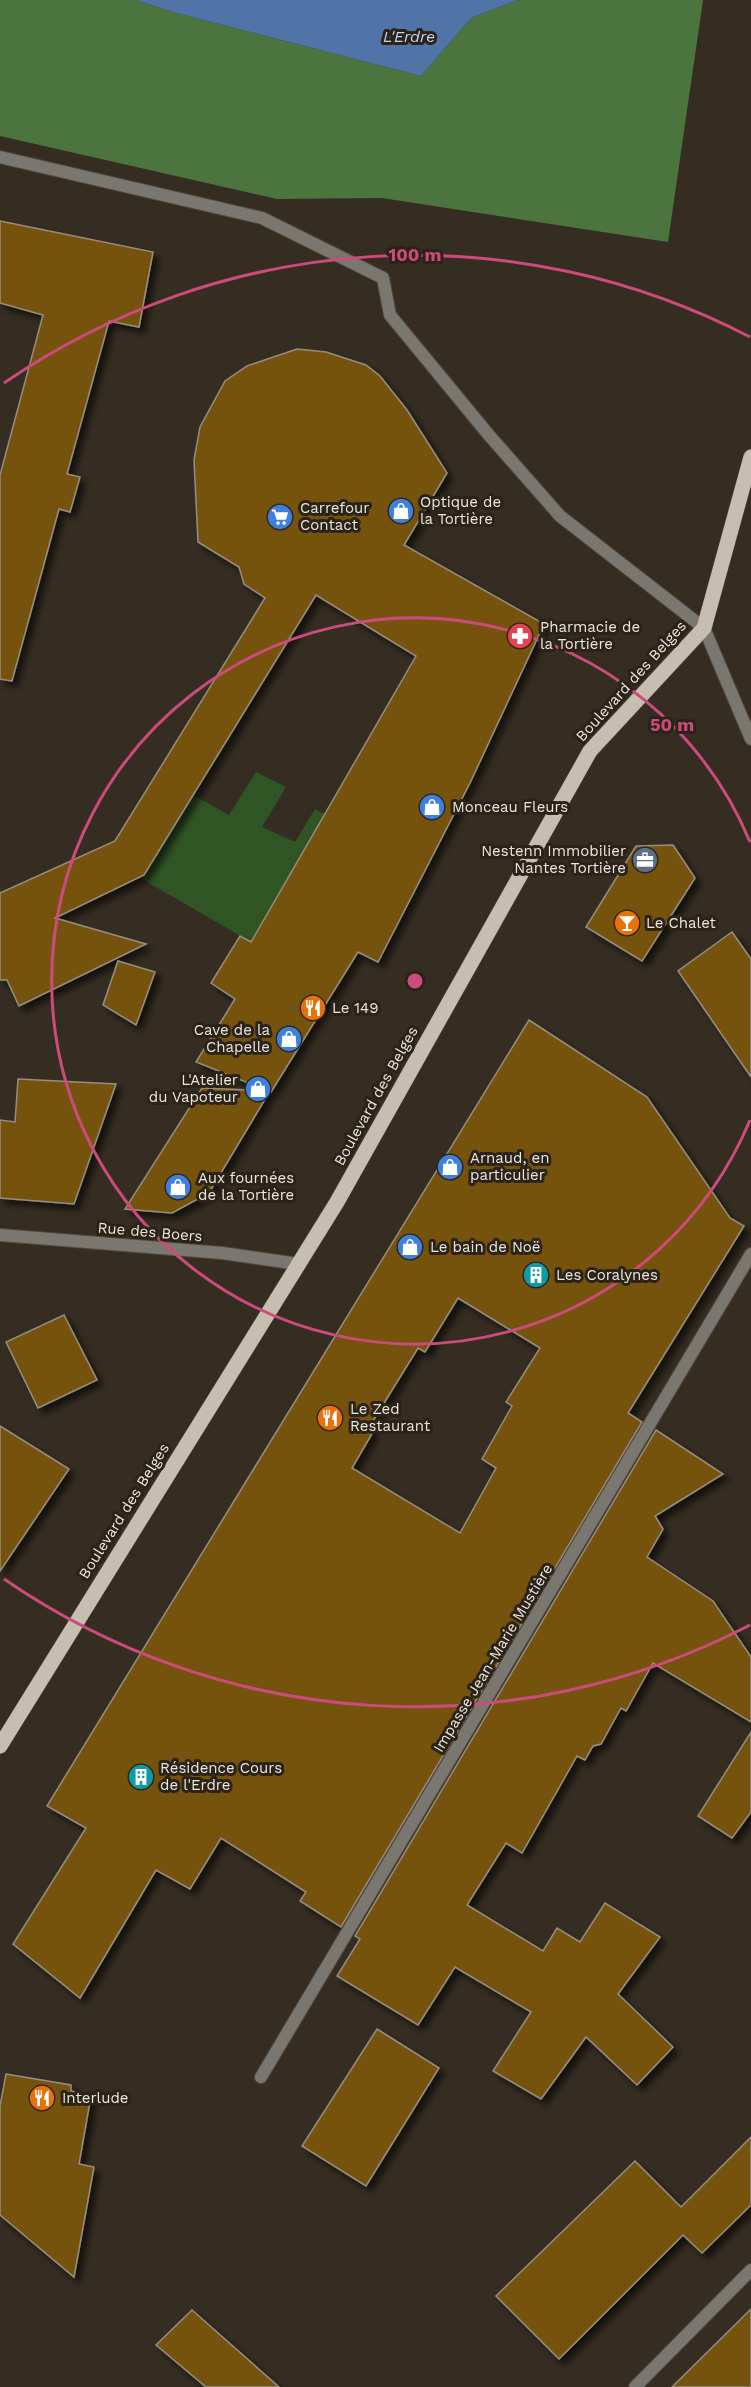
<svg xmlns="http://www.w3.org/2000/svg" width="751" height="2387" font-family="'Work Sans',sans-serif">
	<style>
		.green { fill: #305525 }
		.forest { fill: #4b743f }
		.water { fill: #5073a8 }
		.building { fill: #76530d; stroke: #968d80; stroke-width: 1.5; fill-rule: evenodd; filter: url(#shadow) }
		.lines { fill: none; stroke-linecap: round; stroke-linejoin: round }
		.minor-casing { stroke: #524a40; stroke-width: 14 }
		.tertiary-casing { stroke: #524a40; stroke-width: 14 }
		.primary-casing { stroke: #524a40; stroke-width: 16 }
		.minor { stroke: #7a7670; stroke-width: 12 }
		.tertiary { stroke: #7a7670; stroke-width: 12 }
		.primary { stroke: #c5beb1; stroke-width: 15 }
		.ring { fill: none; stroke: #cc4b7c; stroke-width: 3 }
		.labels { text-anchor: middle; stroke-width: 6; stroke-linejoin: round; paint-order: stroke }
		.poi-label { font-size: 15px; fill: #ebe5de; stroke: #2b2318; text-anchor: start }
		.street-label { font-size: 15px; fill: #ebe5de; stroke: #2b2318 }
		.water-label { font-size: 16px; font-style: italic; fill: #c1d6f6; stroke: #2b2318 }
		.centre { fill: #cc4b7c; stroke: #2b2318; stroke-width: 3 }
		.ring-label { font-size: 18px; text-anchor: middle; font-weight: bold; fill: #cc4b7c; stroke: #2b2318; stroke-width: 6; stroke-linejoin: round; paint-order: stroke }
	</style>
	<defs>
		<filter id="shadow"><feDropShadow dx="5.5" dy="5.5" stdDeviation="3" flood-color="#0009"/></filter>
	</defs>
	<rect width="100%" height="100%" fill="#352d22"/>
	<polygon class="green" points="256,772 286,787 262,827 295,842 315,809 325,814 251,942 142,879 193,795 229,815"/>
	<polygon class="forest" points="0,0 136,0 176,13 421,76 471,18 518,0 703,0 668,242 382,198 277,199 0,136"/>
	<polygon class="water" points="136,0 518,0 471,18 421,76 176,13"/>
	<g class="building">
		<polygon points="0,221 153,252 139,327 109,321 67,474 80,477 70,512 59,509 12,681 0,679 0,475 43,315 0,303"/>
		<polygon points="297,349 326,352 366,365 380,376 407,410 447,473 404,545 544,624 470,783 378,962 358,952 271,1092 196,1062 235,999 211,983 240,936 251,942 416,656 316,595 144,875 55,918 146,944 19,1006 7,980 0,980 0,893 115,841 265,598 244,584 239,567 198,542 194,460 200,427 225,381 247,366"/>
		<polygon points="673,845 695,878 642,961 586,927 636,846"/>
		<polygon points="732,932 751,959 751,1077 678,971"/>
		<polygon points="118,961 155,972 136,1025 103,1005"/>
		<path d="M529 1020 647 1097 730 1218 744 1226 628 1413 642 1422 341 1927 300 1901 306 1892 221 1838 190 1889 156 1870 80 1998 13 1944 86 1828 47 1806ZM458 1298 540 1348 506 1402 512 1406 482 1459 496 1468 460 1533 352 1468 373 1432 368 1429 418 1348 425 1352Z"/>
		<polygon points="18,1079 116,1084 74,1204 0,1198 0,1120 15,1122"/>
		<polygon points="202,1088 270,1091 209,1193 172,1213 125,1209"/>
		<polygon points="64,1315 97,1380 38,1408 6,1342"/>
		<polygon points="0,1426 69,1469 0,1571"/>
		<polygon points="656,1430 723,1474 655,1516 663,1529 647,1557 713,1601 751,1657 751,1722 653,1663 626,1711 621,1708 601,1744 593,1746 585,1760 577,1756 522,1853 506,1843 467,1905 543,1951 557,1928 580,1942 605,1903 660,1937 618,1994 673,2047 637,2085 586,2037 541,2099 493,2071 531,2012 455,1967 418,2025 337,1976 360,1939 355,1936"/>
		<polygon points="751,1732 751,1812 732,1838 698,1816"/>
		<polygon points="377,2029 439,2068 366,2186 302,2146"/>
		<polygon points="6,2074 71,2085 71,2091 91,2096 79,2164 94,2167 74,2277 0,2215 0,2106"/>
		<polygon points="751,2137 751,2205 702,2253 683,2235 559,2359 496,2296 635,2161 681,2207"/>
		<polygon points="751,2309 751,2387 672,2387"/>
		<polygon points="192,2310 279,2387 206,2387 156,2345"/>
	</g>
	<g class="lines">
		<g class="minor-casing">
			<g id="minor">
				<polyline points="0,157 262,218 383,278 390,315 488,434 560,516 704,628"/>
				<polyline points="0,1235 222,1253 298,1264"/>
				<polyline points="261,2077 751,1254"/>
				<polyline points="635,2387 751,2270"/>
			</g>
		</g>
		<g class="tertiary-casing">
			<polyline id="tertiary" points="704,628 751,739"/>
		</g>
		<g class="primary-casing">
			<polyline id="primary" points="0,1746 337,1202 590,751 704,628 751,457"/>
		</g>
		<use href="#minor" class="minor"/>
		<use href="#tertiary" class="tertiary"/>
		<use href="#primary" class="primary"/>
	</g>
	<g class="ring">
		<path d="M750 1120A363 363 0 1 1 750 842"/>
		<path d="M750 1625A726 726 0 0 1 4 1579M4 383A726 726 0 0 1 750 337"/>
	</g>
	<defs>
		<g id="shop-disc" transform="scale(1.35)"><circle r="9.5" fill="#3f7fe0" stroke="#2b2318"/><path d="M-5-2.5h2.3a2.7 3.5 0 0 1 5.4 0H5L5.5 6h-11ZM-1.5-2.5h3a1.5 2.3 0 0 0-3 0Z" fill="#fff"/></g>
		<g id="supermarket-disc" transform="scale(1.35)"><circle r="9.5" fill="#3f7fe0" stroke="#2b2318"/><path d="M-6-5.5h2.5l.6 2H6L4.5 2H-2.5L-4.4-4H-6ZM-1.5 3.2a1.3 1.3 0 1 0 .1 0ZM3 3.2a1.3 1.3 0 1 0 .1 0Z" fill="#fff"/></g>
		<g id="pharmacy-disc" transform="scale(1.35)"><circle r="9.5" fill="#e0444e" stroke="#2b2318"/><path d="M-2-6h4v4h4v4h-4v4h-4v-4h-4v-4h4Z" fill="#fff"/></g>
		<g id="office-disc" transform="scale(1.35)"><circle r="9.5" fill="#5c6f8a" stroke="#2b2318"/><path d="M-6-3h4V-5.5h4V-3h4V5H-6ZM-1-4.5V-3h2v-1.5ZM-6 0V1H6V0Z" fill="#fff"/></g>
		<g id="bar-disc" transform="scale(1.35)"><circle r="9.5" fill="#e8710a" stroke="#2b2318"/><path d="M-6-5H6L.8 .8V4.5H3.5V6h-7V4.5H-.8V.8Z" fill="#fff"/></g>
		<g id="restaurant-disc" transform="scale(1.35)"><circle r="9.5" fill="#e8710a" stroke="#2b2318"/><path d="M-5-6h1v4h1v-4h1v4h1v-4h1v5L-1.5 .5V6h-2V.5L-5-1ZM5-6V6H3V1.5H1.5Q1.5-4 5-6Z" fill="#fff"/></g>
		<g id="building-disc" transform="scale(1.35)"><circle r="9.5" fill="#0f9aa8" stroke="#2b2318"/><path d="M-4-6H4V6H1V3H-1V6H-4ZM-2.5-4.3h1.7v1.8h-1.7ZM.8-4.3h1.7v1.8H.8ZM-2.5-1h1.7V.8h-1.7ZM.8-1h1.7V.8H.8Z" fill="#fff"/></g>
	</defs>
	<g fill-rule="evenodd">
		<use href="#shop-disc" x="401" y="511"/>
		<use href="#supermarket-disc" x="280" y="517"/>
		<use href="#pharmacy-disc" x="520" y="636"/>
		<use href="#shop-disc" x="432" y="807"/>
		<use href="#office-disc" x="645" y="860"/>
		<use href="#bar-disc" x="627" y="923"/>
		<use href="#restaurant-disc" x="313" y="1008"/>
		<use href="#shop-disc" x="289" y="1039"/>
		<use href="#shop-disc" x="258" y="1089"/>
		<use href="#shop-disc" x="450" y="1167"/>
		<use href="#shop-disc" x="178" y="1187"/>
		<use href="#shop-disc" x="410" y="1247"/>
		<use href="#building-disc" x="536" y="1275"/>
		<use href="#restaurant-disc" x="330" y="1418"/>
		<use href="#building-disc" x="141" y="1777"/>
		<use href="#restaurant-disc" x="42" y="2098"/>
	</g>
	<g class="labels">
		<g class="poi-label">
			<text x="420" y="507">Optique de<tspan x="420" dy="17">la Tortière</tspan></text>
			<text x="300" y="513">Carrefour<tspan x="300" dy="17">Contact</tspan></text>
			<text x="540" y="632">Pharmacie de<tspan x="540" dy="17">la Tortière</tspan></text>
			<text x="452" y="812">Monceau Fleurs</text>
			<text x="626" y="856" text-anchor="end">Nestenn Immobilier<tspan x="626" dy="17">Nantes Tortière</tspan></text>
			<text x="646" y="928">Le Chalet</text>
			<text x="332" y="1013">Le 149</text>
			<text x="270" y="1035" text-anchor="end">Cave de la<tspan x="270" dy="17">Chapelle</tspan></text>
			<text x="238" y="1085" text-anchor="end">L'Atelier<tspan x="238" dy="17">du Vapoteur</tspan></text>
			<text x="470" y="1163">Arnaud, en<tspan x="470" dy="17">particulier</tspan></text>
			<text x="198" y="1183">Aux fournées<tspan x="198" dy="17">de la Tortière</tspan></text>
			<text x="430" y="1252">Le bain de Noë</text>
			<text x="556" y="1280">Les Coralynes</text>
			<text x="350" y="1414">Le Zed<tspan x="350" dy="17">Restaurant</tspan></text>
			<text x="160" y="1773">Résidence Cours<tspan x="160" dy="17">de l'Erdre</tspan></text>
			<text x="62" y="2103">Interlude</text>
		</g>
		<g class="street-label">
			<text transform="translate(631 681) rotate(-48)" y="5">Boulevard des Belges</text>
			<text transform="translate(376 1096) rotate(-61)" y="5">Boulevard des Belges</text>
			<text transform="translate(150 1232) rotate(5)" y="5">Rue des Boers</text>
			<text transform="translate(124 1511) rotate(-58)" y="5">Boulevard des Belges</text>
			<text transform="translate(493 1658) rotate(-59)" y="5">Impasse Jean-Marie Mustière</text>
		</g>
		<g class="water-label">
			<text x="409" y="42">L'Erdre</text>
		</g>
	</g>
	<circle cx="415" cy="981" r="9" class="centre"/>
	<g class="ring-label">
		<text x="415" y="261">100 m</text>
		<text x="672" y="731">50 m</text>
	</g>
</svg>
